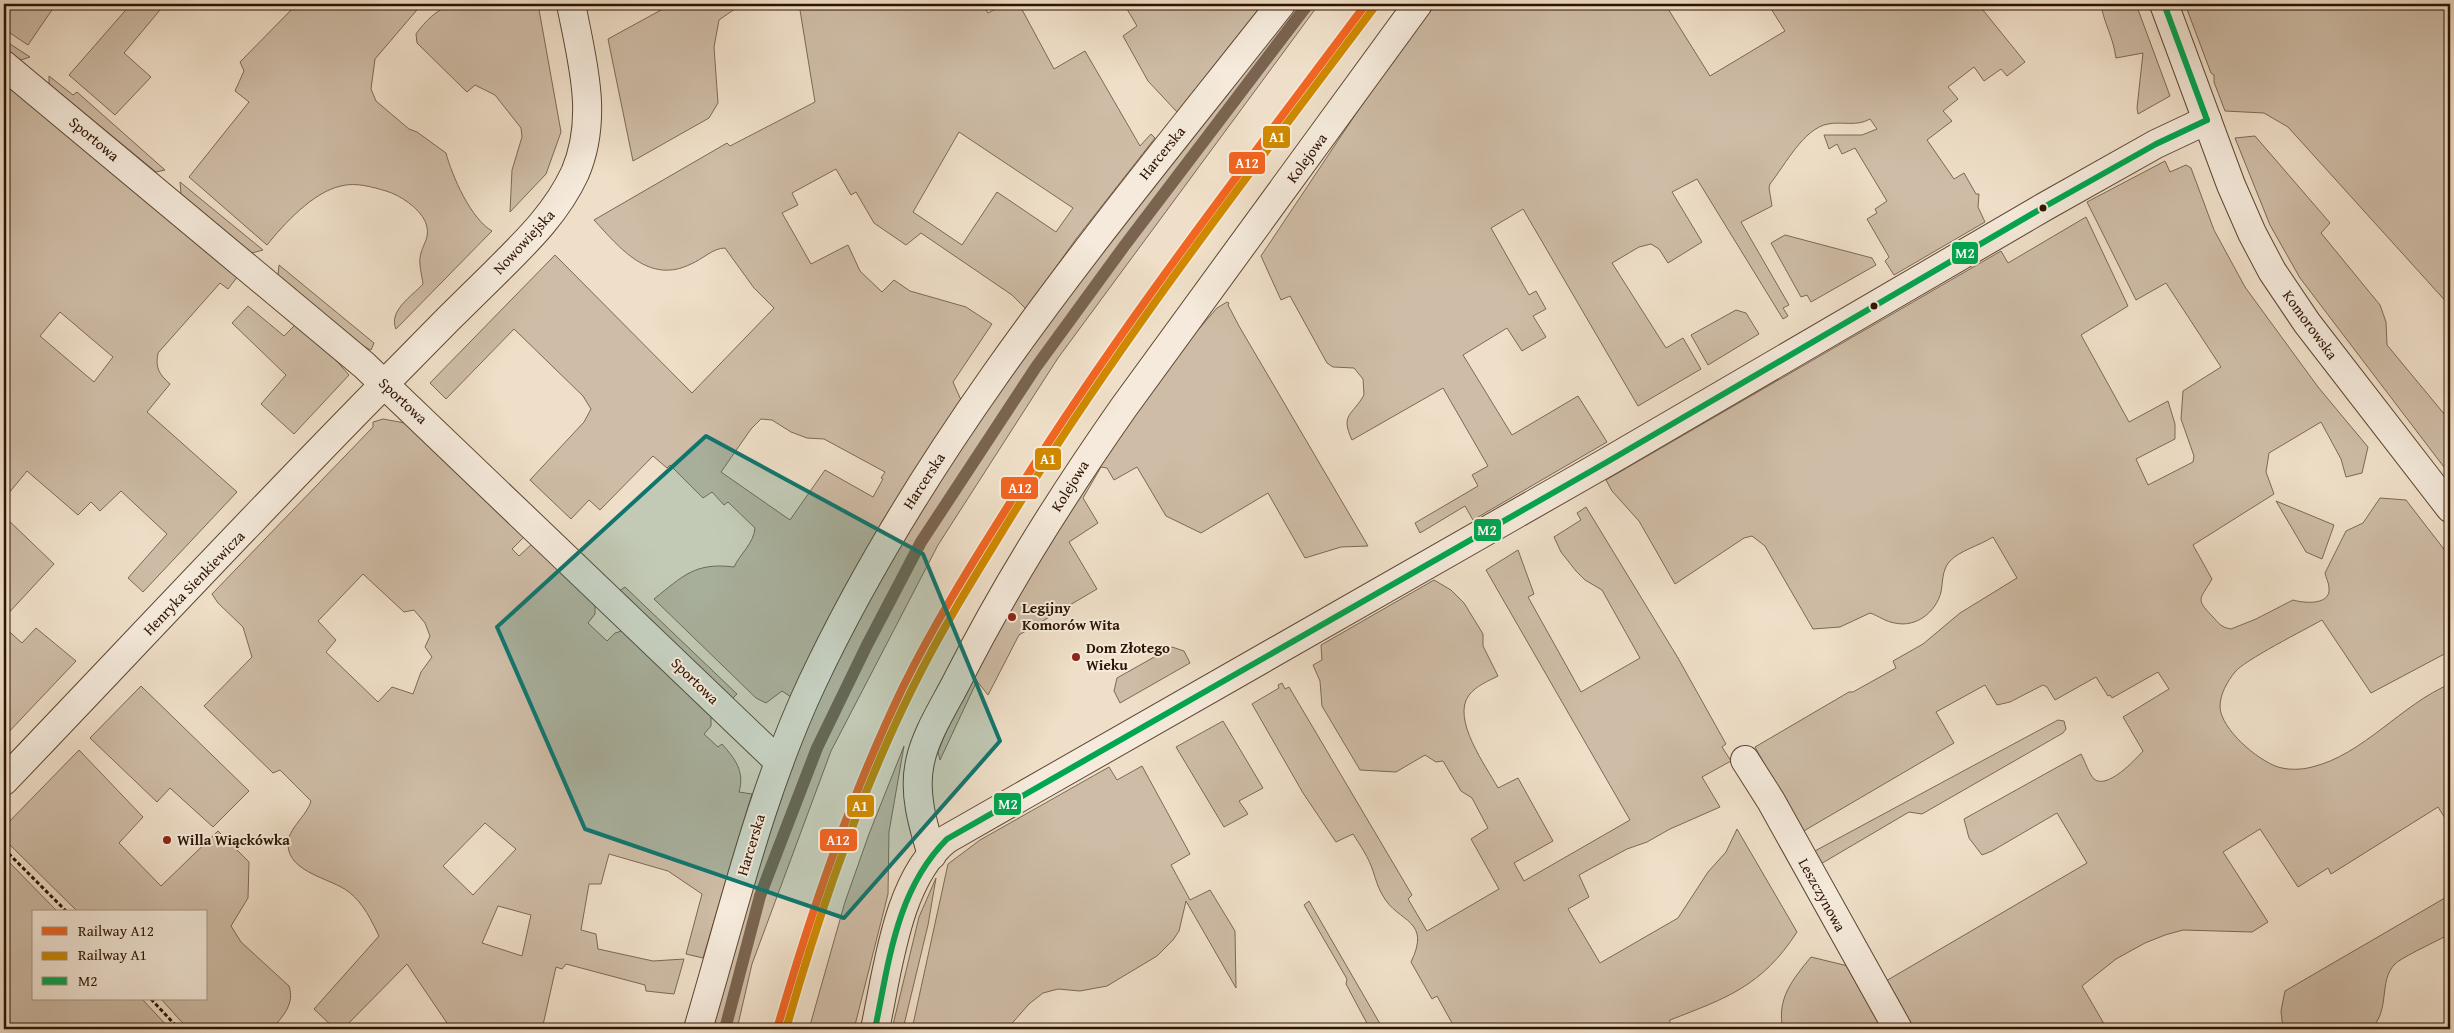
<svg xmlns="http://www.w3.org/2000/svg" width="2454" height="1033" font-family="'Gentium Book Plus',serif">
	<style>
		.green { fill: #cebca6; stroke: #7e6853; fill-rule: evenodd }
		.lines { fill: none; stroke-linecap: round; stroke-linejoin: round }
		.stream { stroke: #7a644f; stroke-width: 12 }
		.minor-casing { stroke: #5e4632; stroke-width: 30 }
		.tertiary-casing { stroke: #5e4632; stroke-width: 30 }
		.path { stroke: #2d1300; stroke-width: 3; stroke-dasharray: 4 2.5; stroke-linecap: butt }
		.minor { stroke: #f5eadb; stroke-width: 28 }
		.tertiary { stroke: #f5eadb; stroke-width: 28 }
		.bus-1-casing { stroke: #f5eadb; stroke-width: 10 }
		.bus-1 { stroke: #00a651; stroke-width: 6 }
		.rail-1-casing { stroke: #f5eadb; stroke-width: 11 }
		.rail-2-casing { stroke: #f5eadb; stroke-width: 11 }
		.rail-1 { stroke: #f26522; stroke-width: 8 }
		.rail-2 { stroke: #cf8900; stroke-width: 8 }
		.marked { fill: #0f766e; fill-opacity: 0.2; stroke: #0f766e; stroke-width: 4; stroke-linejoin: round }
		.bus-dot { fill: #2d1300; stroke: #f5eadb; stroke-width: 2 }
		.poi-dot { fill: #8f2418; stroke: #f5eadb; stroke-width: 2 }
		.labels { text-anchor: middle; stroke-width: 4; stroke-linejoin: round; paint-order: stroke }
		.street-label { font-size: 15px; fill: #2d1300; stroke: #f5eadb }
		.poi-label { font-size: 15px; font-weight: bold; fill: #2d1300; stroke: #f5eadb; text-anchor: start }
		.line-badge { stroke: #f5eadb; stroke-width: 2 }
		.badge-label { font-size: 14px; text-anchor: middle; font-weight: bold; fill: #fff }
	</style>
	<rect width="100%" height="100%" fill="#efdfc8"/>
	<filter id="stains"><feTurbulence type="fractalNoise" baseFrequency=".004" numOctaves="4"/><feColorMatrix values="0 0 0 0 .2 0 0 0 0 .09 0 0 0 0 .02 0 0 0 .5 -.17"/></filter>
	<radialGradient id="worn" r=".72"><stop offset=".6" stop-color="#630" stop-opacity="0"/><stop offset="1" stop-color="#630" stop-opacity=".3"/></radialGradient>
	<g class="green">
		<polygon points="4,4 56,4 28,45 4,29"/>
		<polygon points="131,4 165,4 124,53 151,77 115,115 69,75"/>
		<path d="M297 4H422L375 59 371 89 376 101 409 129 417 132 446 153C452 176 471 219 492 231L396 329C388 311 412 296 423 284 422 276 419 265 420 258 422 243 432 238 425 221 419 208 400 195 386 191 372 187 356 182 341 186 313 192 284 224 267 245L189 177 249 102 235 91 244 71 240 62Z"/>
		<path d="M451 4H538L561 132 546 174 510 212 512 170 522 137 521 128 495 95 475 85 467 92 417 43 416 34C426 20 436 11 451 4Z"/>
		<polygon points="672,4 742,4 719,20 714,47 718,103 709,118 633,161 608,39"/>
		<path d="M799 4H983L988 13 1005 4H1019L1054 69 1085 51 1140 146 1151 134 1155 138 1076 239 1026 309 1012 295 921 233 906 245 874 223 856 192 851 195 836 169 792 193 798 205 782 213 811 264 848 245 860 271 882 292 894 280 910 291 966 307 992 324 953 382 961 400 883 520 828 621 791 697 782 691 766 703 756 698 654 599C683 576 695 562 734 567 740 554 754 543 755 528L728 502 724 505 712 492 703 498 670 465 667 468 653 456 600 510 589 500 571 519 530 480 584 422 591 409 583 396 514 329 446 399 430 383 555 255 692 393 774 308 754 288 725 248C713 248 703 259 691 264 649 285 620 248 594 220L727 143 730 146 815 102ZM959 132 1073 208 1056 232 997 192 962 245 913 212ZM761 419 772 420 791 432 807 438 824 439 885 472 881 478 883 479 873 497 825 470 790 520 721 472 751 429Z"/>
		<polygon points="1124,4 1263,4 1177,112 1148,81 1123,36 1137,26"/>
		<path d="M1295 4H1319L1058 358 938 545 831 751 752 964 737 1029H712C729 965 747 902 767 839 774 817 780 793 788 771 803 732 822 694 840 656 958 417 1133 213 1295 4Z"/>
		<path d="M1429 4H1665L1710 76 1785 31 1768 4H1978L2025 62 2007 76 2001 69 1984 81 1974 67 1948 87 1958 99 1943 111 1952 121 1927 140 1954 179 1964 173 1976 194H1979L1978 207 1985 222 1894 275 1885 261 1889 257 1867 219 1877 213 1875 209 1887 201 1855 148 1842 154 1837 144 1829 149 1824 135H1862L1877 129 1870 119C1856 127 1843 121 1828 124 1804 128 1785 165 1770 184L1769 188 1772 206 1741 222 1789 305 1783 308 1788 316 1783 319 1697 179 1672 192 1702 242 1668 263 1659 249 1651 244 1639 247 1612 263 1666 348 1683 338 1701 369 1638 406 1523 209 1491 228 1529 295 1536 291 1546 309 1533 316 1546 337 1522 351 1507 328 1463 355 1512 435 1578 396 1607 442 1473 520 1465 506 1420 533 1415 523 1478 486 1472 475 1488 466 1443 388 1352 440C1340 414 1352 416 1364 395L1363 379 1354 368 1333 367 1327 363 1290 296 1281 300 1261 256Z"/>
		<path d="M2101 4H2136L2170 96 2138 114 2137 108 2143 53 2116 58C2113 36 2104 24 2101 4Z"/>
		<polygon points="2185,4 2450,4 2450,306 2288,127 2264,113 2225,111 2214,82 2214,75 2211,73"/>
		<polygon points="4,40 30,57 21,60 4,49"/>
		<polygon points="49,76 73,95 77,92 165,170 156,172 49,84"/>
		<path d="M5 81 238 276 228 289 220 283 158 353C155 368 159 374 170 384L147 412 237 492 143 592 128 578 167 534 121 491 100 511 91 502 78 515 27 471 4 499ZM60 312 113 357 94 382 40 336Z"/>
		<polygon points="2255,136 2330,223 2321,233 2380,305 2386,322 2387,345 2450,421 2450,475 2300,278 2270,225 2235,138"/>
		<path d="M2165 161 2170 172 2186 165 2191 168 2214 230 2245 287 2318 387 2368 447 2362 473 2346 477 2341 459 2321 422 2269 453 2266 472 2274 494 2193 545 2212 579C2200 600 2195 598 2212 616 2219 623 2220 627 2231 629L2256 619 2293 600C2303 603 2331 606 2329 588 2329 583 2326 578 2325 573L2346 531 2363 523 2380 498 2406 500 2450 557V651L2371 693 2322 620C2306 629 2243 661 2235 672 2227 682 2220 694 2220 707 2221 729 2257 760 2278 767 2288 770 2301 770 2312 767 2363 755 2402 704 2450 684V826L2438 807 2331 874 2328 868 2298 887 2260 829 2223 852 2268 922 2252 932 2183 930 2165 935 2145 943 2116 959 2082 986 2107 1029H1914L1886 981 2087 863 2057 813 1992 851 1982 855 1969 838 1964 819 2081 754C2085 761 2089 774 2094 779 2107 790 2135 760 2143 751L2123 717 2169 689 2158 672 2112 698 2110 695 2108 696 2096 677 2055 700 2047 687 2043 685 2010 702 1997 705 1985 685 1936 712 1954 743 1802 832 1755 747 1849 692H1853L1896 668 1893 661 1923 644 1960 613 2017 578 1993 537C1979 546 1960 550 1949 562 1942 571 1943 581 1941 592 1936 612 1916 628 1895 623 1886 622 1879 616 1870 613L1840 627 1813 629 1765 546 1752 536 1744 538 1675 584 1639 521 1612 491 1606 480 2001 251 2008 263 2086 217 2128 306 2081 335 2129 422 2168 401 2175 424V439L2136 459 2148 485 2193 462 2194 456 2181 419 2183 391 2221 367 2166 283 2136 300 2087 202Z"/>
		<polygon points="180,182 263,250 252,253 181,194"/>
		<polygon points="1785,235 1872,258 1876,265 1811,302 1807,295 1801,297 1771,243"/>
		<polygon points="279,265 374,343 371,350 361,345 278,276"/>
		<polygon points="1227,302 1229,303 1228,305 1239,326 1368,546 1341,547 1305,558 1268,493 1201,533 1166,516 1137,467 1114,480 1107,468 1101,467 1083,498 1098,523 1069,542 1097,589 1019,635 988,695 977,681 940,760 938,752 956,706 1072,499 1177,354 1217,308"/>
		<polygon points="248,306 284,336 296,324 328,351 349,375 294,434 261,404 286,375 232,323"/>
		<polygon points="1736,310 1746,313 1759,334 1708,365 1691,335"/>
		<path d="M383 419 405 423 525 536 512 549 519 556 533 543 595 606V614L588 623 607 641 615 633 622 631 711 717V726L704 734 718 747 722 744C735 759 745 771 739 792L752 794 703 958 686 954 702 894 668 871 609 854 601 884H589L581 930 596 934 598 949 653 961 684 959 674 994 646 991 645 985 566 964 562 969 556 967 543 1025 551 1029H451L407 964 343 1029H335L314 1009 379 936C371 920 364 904 349 892 331 878 289 873 288 845 287 829 307 816 311 801L280 770 273 773 204 706 252 657 243 627 218 603 212 594 373 427V422ZM363 574 404 612 414 610 425 623 430 636 425 647 432 657 421 672 413 694 392 687 378 702 326 652 336 640 318 621ZM485 823 516 849 473 895 443 866ZM498 906 531 915 522 956 482 943Z"/>
		<polygon points="2276,501 2334,525 2322,559 2306,552"/>
		<path d="M1586 507 1678 658 1726 744 1722 747 1731 761 1702 777 1720 807 1670 829 1647 842 1627 849 1579 875 1589 897 1568 909 1600 963 1678 918 1708 872 1726 852 1737 829 1797 932C1762 986 1727 998 1670 1020L1669 1029H1441L1452 1023 1437 996 1432 999 1411 962C1432 919 1398 923 1383 896 1378 888 1376 880 1373 871 1369 858 1360 845 1353 834L1336 842 1303 793 1252 704 1279 688 1278 685 1282 683 1285 689 1289 687 1412 895 1408 899 1427 931 1499 889 1471 839 1488 828 1472 798 1461 791 1443 761 1436 762 1425 755 1396 772 1360 770 1322 706 1320 681 1313 665 1322 660 1321 645 1434 580 1451 590 1464 603 1483 634V646L1498 676C1488 681 1476 686 1469 695 1451 719 1486 766 1498 788L1518 778 1553 841 1514 863 1524 881 1630 820 1486 570 1518 550 1534 594 1528 597 1581 692 1640 658 1602 590 1585 580 1576 571 1561 552 1554 537 1581 520 1577 513Z"/>
		<polygon points="4,516 54,564 4,618"/>
		<polygon points="625,587 737,694 732,699 619,591"/>
		<polygon points="4,627 22,643 36,628 76,661 4,737"/>
		<polygon points="1172,647 1184,651 1190,663 1120,703 1114,691 1117,678"/>
		<polygon points="141,686 249,791 213,827 170,788 157,802 90,738"/>
		<polygon points="2058,720 2064,721 2066,729 2063,733 1922,814 1909,812 1819,865 1813,852"/>
		<polygon points="1223,721 1263,788 1239,801 1248,814 1224,827 1176,747"/>
		<polygon points="904,746 889,832 888,894 854,1029 809,1029 845,902 869,834"/>
		<path d="M79 750 143 817 119 843 161 886 218 831 249 862 248 898 231 926 241 942 289 986C295 1004 283 1016 272 1029H188L161 999H206V912H78L4 839V827Z"/>
		<polygon points="1142,766 1190,854 1171,865 1190,900 1210,890 1235,931 1236,988 1186,901 1179,931 1173,940 1157,956 1107,986 1080,991 1058,989 1043,993 1029,1004 1007,1029 912,1029 948,864 980,840 1109,767 1117,780"/>
		<polygon points="4,857 58,912 34,912 34,999 142,999 170,1029 4,1029"/>
		<polygon points="936,878 928,925 903,1029 892,1029 919,917"/>
		<path d="M2450 895V934C2439 940 2402 957 2395 964 2378 981 2391 1009 2371 1029H2283L2281 1011 2285 991Z"/>
		<polygon points="1309,901 1383,1029 1370,1029 1346,984 1347,979 1304,905"/>
		<path d="M1811 957 1848 966 1885 1029H1783C1776 999 1793 979 1811 957Z"/>
	</g>
	<g class="lines">
		<polyline class="stream" points="725,1029 760,896 817,748 867,645 921,542 1036,367 1125,245 1308,4"/>
		<g class="minor-casing">
			<g id="minor">
				<polyline points="4,65 364,365 779,762"/>
				<polyline points="1745,760 1771,801 1898,1029"/>
				<path d="M4 781C137 642 268 501 404 364 433 334 463 304 493 275 525 243 556 214 575 173 599 117 582 61 571 4"/>
				<path d="M932 855C923 825 913 793 920 762 926 733 945 705 958 679 1006 584 1063 494 1124 407L1418 4"/>
				<path d="M698 1029C733 912 760 794 812 683 930 432 1111 220 1281 4"/>
				<path d="M875 1029C888 970 897 878 947 839L1607 462 2044 207 2156 144 2207 120"/>
			</g>
		</g>
		<g class="tertiary-casing">
			<polyline id="tertiary" points="2164,4 2231,185 2252,233 2272,271 2307,323 2450,508"/>
		</g>
		<g class="path">
			<polyline points="4,849 67,912"/>
			<polyline points="151,999 179,1029"/>
		</g>
		<use href="#minor" class="minor"/>
		<use href="#tertiary" class="tertiary"/>
		<g class="bus-1-casing">
			<g id="bus-1">
				<polyline points="2164,4 2207,120"/>
				<path d="M875 1029C889 962 896 890 947 839L1607 462 2044 207 2156 144 2207 120"/>
			</g>
		</g>
		<use href="#bus-1" class="bus-1"/>
		<g class="rail-1-casing">
			<path id="rail-1" d="M777 1029C811 912 850 797 903 687 933 626 969 568 1005 511 1114 334 1242 170 1366 4"/>
		</g>
		<g class="rail-2-casing">
			<path id="rail-2" d="M786 1029C819 913 858 798 912 689 942 628 978 571 1013 514 1122 338 1249 174 1373 9"/>
		</g>
		<use href="#rail-1" class="rail-1"/>
		<use href="#rail-2" class="rail-2"/>
	</g>
	<path class="marked" d="M706 436 923 554 1000 741 844 918 585 829 497 627Z"/>
	<g class="bus-dot">
		<circle cx="2043" cy="208" r="4.5"/>
		<circle cx="1874" cy="306" r="4.5"/>
	</g>
	<g class="poi-dot">
		<circle cx="1012" cy="617" r="5"/>
		<circle cx="1076" cy="657" r="5"/>
		<circle cx="167" cy="840" r="5"/>
	</g>
	<g class="labels">
		<g class="street-label">
			<text transform="translate(94 139) rotate(40)" y="5">Sportowa</text>
			<text transform="translate(1162 153) rotate(-51)" y="5">Harcerska</text>
			<text transform="translate(1307 158) rotate(-54)" y="5">Kolejowa</text>
			<text transform="translate(524 242) rotate(-47)" y="5">Nowowiejska</text>
			<text transform="translate(2310 325) rotate(54)" y="5">Komorowska</text>
			<text transform="translate(403 401) rotate(43)" y="5">Sportowa</text>
			<text transform="translate(924 481) rotate(-57)" y="5">Harcerska</text>
			<text transform="translate(1070 486) rotate(-58)" y="5">Kolejowa</text>
			<text transform="translate(194 583) rotate(-46)" y="5">Henryka Sienkiewicza</text>
			<text transform="translate(695 681) rotate(44)" y="5">Sportowa</text>
			<text transform="translate(751 845) rotate(-73)" y="5">Harcerska</text>
			<text transform="translate(1822 895) rotate(61)" y="5">Leszczynowa</text>
		</g>
		<g class="poi-label">
			<text x="1022" y="613">Legijny<tspan x="1022" dy="17">Komorów Wita</tspan></text>
			<text x="1086" y="653">Dom Złotego<tspan x="1086" dy="17">Wieku</tspan></text>
			<text x="177" y="845">Willa Wiąckówka</text>
		</g>
	</g>
	<g class="line-badge">
		<rect x="1262" y="125" width="29" height="24" rx="5" fill="#cf8900"/>
		<rect x="1228" y="151" width="38" height="24" rx="5" fill="#f26522"/>
		<rect x="1951" y="241" width="28" height="24" rx="5" fill="#00a651"/>
		<rect x="1034" y="447" width="28" height="24" rx="5" fill="#cf8900"/>
		<rect x="1000" y="476" width="39" height="24" rx="5" fill="#f26522"/>
		<rect x="1473" y="518" width="29" height="24" rx="5" fill="#00a651"/>
		<rect x="993" y="792" width="29" height="24" rx="5" fill="#00a651"/>
		<rect x="846" y="794" width="29" height="24" rx="5" fill="#cf8900"/>
		<rect x="819" y="828" width="39" height="24" rx="5" fill="#f26522"/>
	</g>
	<g class="badge-label">
		<text x="1277" y="142">A1</text>
		<text x="1247" y="168">A12</text>
		<text x="1965" y="258">M2</text>
		<text x="1048" y="464">A1</text>
		<text x="1020" y="493">A12</text>
		<text x="1487" y="535">M2</text>
		<text x="1008" y="809">M2</text>
		<text x="860" y="811">A1</text>
		<text x="838" y="845">A12</text>
	</g>
	<rect width="2454" height="1033" fill="none" stroke="#efdfc8" stroke-width="20"/>
	<rect x="5" y="5" width="2444" height="1023" fill="none" stroke="#2d1300" stroke-width="2.5"/>
	<rect x="10" y="10" width="2434" height="1013" fill="none" stroke="#2d1300"/>
	<rect x="32" y="910" width="175" height="90" fill="#f5eadb" stroke="#a59483"/>
	<rect x="42" y="927" width="25" height="8" fill="#f26522" stroke="#a59483"/>
	<text x="78" y="936" font-size="15" fill="#2d1300">Railway A12</text>
	<rect x="42" y="952" width="25" height="8" fill="#cf8900" stroke="#a59483"/>
	<text x="78" y="960" font-size="15" fill="#2d1300">Railway A1</text>
	<rect x="42" y="977" width="25" height="8" fill="#00a651" stroke="#a59483"/>
	<text x="78" y="986" font-size="15" fill="#2d1300">M2</text>
	<rect width="100%" height="100%" filter="url(#stains)"/>
	<rect width="100%" height="100%" fill="url(#worn)"/>
</svg>
